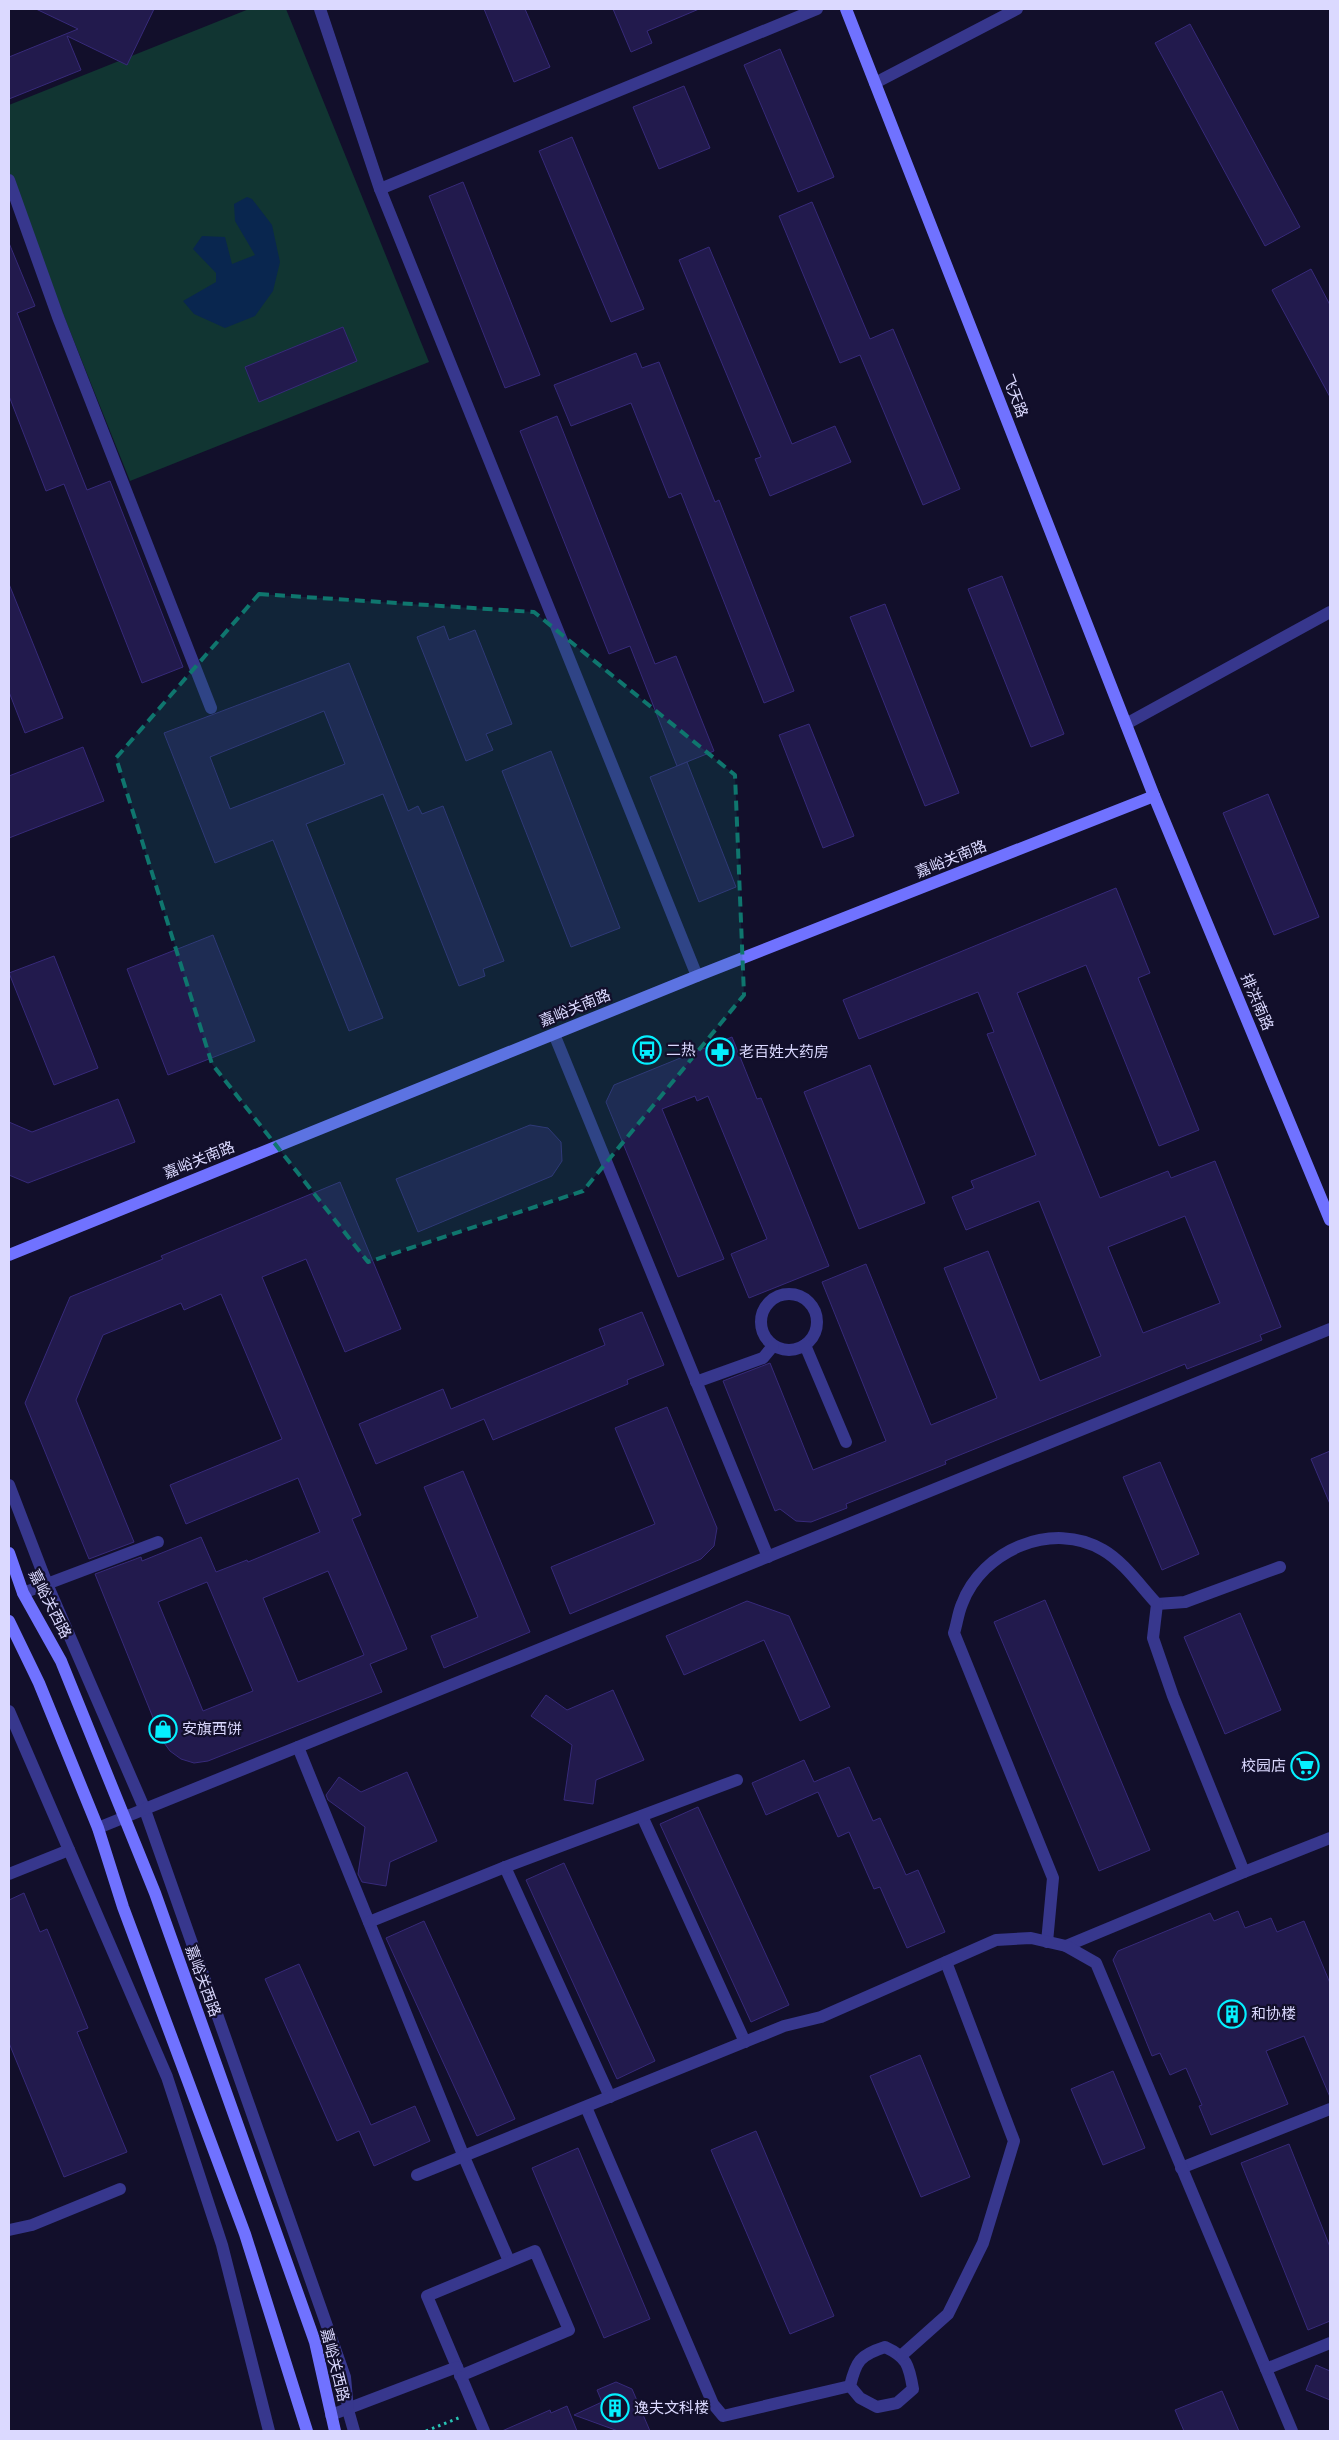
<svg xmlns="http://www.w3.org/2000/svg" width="1339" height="2440" font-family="'IBM Plex Sans','Noto Sans SC',sans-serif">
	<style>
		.green { fill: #113532 }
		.water { fill: #09264f }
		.building { fill: #221a4d; stroke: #372a7a; fill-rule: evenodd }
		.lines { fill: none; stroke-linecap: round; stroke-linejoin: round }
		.path { stroke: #28c4b4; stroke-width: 3; stroke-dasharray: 2.5 4; stroke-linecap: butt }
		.lane { stroke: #37378d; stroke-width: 12 }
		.street { stroke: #37378d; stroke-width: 12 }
		.secondary { stroke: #7072ff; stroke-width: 12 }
		.marked { fill: #0f766e; fill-opacity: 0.2; stroke: #0f766e; stroke-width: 4; stroke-dasharray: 10 6; stroke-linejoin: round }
		.labels { text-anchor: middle; stroke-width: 4.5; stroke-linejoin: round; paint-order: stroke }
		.street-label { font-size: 15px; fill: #dbd9ff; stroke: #120f2b }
		.poi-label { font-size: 15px; fill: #dbd9ff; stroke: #120f2b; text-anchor: start }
	</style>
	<rect width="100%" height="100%" fill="#120f2b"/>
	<polygon class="green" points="249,9 286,9 429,362 130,481 9,179 9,105"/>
	<polygon class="water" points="247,197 252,199 272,225 280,262 273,291 255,316 225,328 194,314 183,301 216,282 216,273 193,249 202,236 225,237 232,264 255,255 235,221 234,204"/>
	<g class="building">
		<polygon points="36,9 154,9 127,65 67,36 81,70 9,99 9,57 78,29"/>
		<polygon points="484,9 525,9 550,67 514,82"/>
		<polygon points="613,9 699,9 647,31 652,43 631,52"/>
		<polygon points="1190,24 1300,227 1265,246 1155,43"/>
		<polygon points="780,49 834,177 798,192 744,65"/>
		<polygon points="684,86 710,148 659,169 633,107"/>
		<polygon points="572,137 644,309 611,322 539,151"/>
		<polygon points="463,182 540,375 505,388 429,196"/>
		<polygon points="812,202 870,339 893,329 960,489 923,505 860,355 840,363 779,216"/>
		<polygon points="9,243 35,306 17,313 87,490 110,481 183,667 142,683 64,484 46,491 9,396"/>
		<polygon points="709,247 792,444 835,426 851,462 770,496 755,459 761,457 679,260"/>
		<polygon points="1311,269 1330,305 1330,397 1272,290"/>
		<polygon points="343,327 357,361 259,402 245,367"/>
		<polygon points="636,353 642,368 659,362 715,502 719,500 794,691 764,703 681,493 669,498 631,403 571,426 554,385"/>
		<polygon points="557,416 655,664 676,656 714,751 677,766 630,646 609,654 520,431"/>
		<polygon points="1002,576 1064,734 1031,747 968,589"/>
		<polygon points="9,584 63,718 25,733 9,692"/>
		<polygon points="885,604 959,793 925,806 850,617"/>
		<polygon points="444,626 449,640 475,630 512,724 486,734 493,750 466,761 417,637"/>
		<path d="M349 663 408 811 418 806 422 814 443 806 504 961 483 969 485 976 459 986 383 794 306 824 383 1018 349 1031 273 840 215 863 164 733ZM324 711 345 764 230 809 210 757Z"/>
		<polygon points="809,724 854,836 823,848 779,735"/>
		<polygon points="83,747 104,801 9,838 9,776"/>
		<polygon points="551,751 620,928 571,947 502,771"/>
		<polygon points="687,762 736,887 699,902 650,777"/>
		<polygon points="1268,794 1319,917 1274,935 1223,813"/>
		<path d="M1116 888 1150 973 1138 978 1199 1130 1159 1146 1086 965 1017 993 1100 1198 1168 1171 1171 1178 1215 1161 1281 1327 1260 1335 1262 1340 1187 1369 1185 1364 945 1461 946 1464 846 1504 847 1508 811 1522 796 1521 780 1509 775 1511 723 1381 770 1363 813 1470 886 1441 822 1282 866 1264 931 1425 997 1398 944 1268 988 1251 1040 1381 1101 1356 1039 1201 966 1230 952 1197 974 1188 971 1181 1036 1155 987 1034 994 1032 978 992 859 1039 843 1000ZM1185 1216 1220 1303 1143 1333 1108 1247Z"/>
		<polygon points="213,935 255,1041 168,1075 127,969"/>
		<polygon points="54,956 98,1068 54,1085 9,973"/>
		<polygon points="732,1037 757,1099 761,1098 829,1266 749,1298 731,1254 767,1239 708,1096 697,1101 695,1096 662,1109 724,1259 678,1277 606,1102 614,1085"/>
		<polygon points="870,1065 925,1203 859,1229 804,1092"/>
		<polygon points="118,1099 135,1142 28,1183 9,1175 9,1122 32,1132"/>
		<polygon points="530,1125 548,1128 561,1142 562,1161 552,1176 418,1232 396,1179"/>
		<path d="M340 1182 401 1329 345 1352 306 1259 262 1277 361 1515 352 1519 407 1649 370 1664 382 1692 208 1761 194 1763 181 1759 170 1751 162 1740 95 1574 141 1557 142 1561 201 1537 216 1572 247 1560 248 1562 320 1532 298 1478 186 1524 170 1485 282 1439 221 1294 184 1310 181 1303 103 1335 76 1400 134 1542 89 1559 25 1403 70 1297 163 1259 161 1256ZM328 1571 364 1655 298 1682 263 1598ZM207 1582 253 1691 203 1711 158 1602Z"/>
		<polygon points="642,1312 664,1365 627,1380 628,1384 493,1440 484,1419 376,1464 359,1424 443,1389 451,1409 605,1345 599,1329"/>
		<polygon points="667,1407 717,1528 714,1546 701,1559 570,1614 551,1567 655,1524 615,1428"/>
		<polygon points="1330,1451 1330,1504 1311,1459"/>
		<polygon points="1160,1462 1199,1554 1162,1570 1123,1477"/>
		<polygon points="463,1471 530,1632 444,1668 431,1636 478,1617 424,1487"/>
		<polygon points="1045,1600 1150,1850 1099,1871 994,1622"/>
		<polygon points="747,1601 789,1616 830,1707 800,1721 764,1640 684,1675 666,1636"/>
		<polygon points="1240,1613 1281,1710 1225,1734 1184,1637"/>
		<polygon points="613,1690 644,1760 596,1780 593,1804 564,1800 572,1745 531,1716 546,1695 567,1710"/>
		<polygon points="804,1760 814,1782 849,1767 873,1821 880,1818 906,1875 918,1870 945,1932 907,1948 880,1887 874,1889 849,1832 838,1837 818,1792 766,1815 752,1783"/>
		<polygon points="407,1772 437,1841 390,1862 386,1886 362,1882 358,1874 365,1827 328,1800 326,1795 339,1777 361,1792"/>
		<polygon points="698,1807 789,2005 751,2022 660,1824"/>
		<polygon points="564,1863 655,2061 617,2079 526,1880"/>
		<polygon points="24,1893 40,1932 47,1929 88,2028 77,2032 127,2152 64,2177 9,2043 9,1900"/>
		<polygon points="1238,1911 1245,1928 1271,1918 1277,1932 1304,1921 1330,1983 1330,2097 1304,2036 1266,2051 1288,2104 1211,2135 1199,2106 1202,2105 1186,2068 1170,2075 1160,2053 1152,2056 1113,1960 1118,1951 1210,1913 1214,1921"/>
		<polygon points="424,1921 515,2119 477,2136 386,1938"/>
		<polygon points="299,1964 371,2125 415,2106 430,2141 374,2166 359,2131 337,2141 265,1979"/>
		<polygon points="920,2055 970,2177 921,2197 870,2076"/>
		<polygon points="1113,2071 1145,2148 1103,2165 1071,2089"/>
		<polygon points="756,2131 834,2316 790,2334 711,2150"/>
		<polygon points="1289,2144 1330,2247 1330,2321 1308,2330 1241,2163"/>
		<polygon points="578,2148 650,2319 604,2338 532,2168"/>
		<polygon points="1316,2365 1330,2371 1330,2400 1306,2390"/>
		<polygon points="616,2382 632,2389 650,2431 618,2431 574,2415 602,2402 597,2390"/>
		<polygon points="1222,2391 1239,2431 1184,2431 1175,2410"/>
		<polygon points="567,2406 577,2431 502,2431 550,2410 551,2413"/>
	</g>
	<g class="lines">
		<polyline class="path" points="426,2431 461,2417"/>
		<g class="lane">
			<polyline points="875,83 1017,9"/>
			<polyline points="1126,724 1330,612"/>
			<circle cx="789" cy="1322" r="28"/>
			<polyline points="805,1345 846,1442"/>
			<polyline points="696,1382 763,1358 773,1346"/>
			<polyline points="23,1593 158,1542"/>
			<polyline points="1157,1604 1185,1602 1280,1567"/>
			<polyline points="298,1747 464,2157 509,2261"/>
			<polyline points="642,1816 745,2042"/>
			<polyline points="505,1867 610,2097"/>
			<polyline points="1244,1872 1330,1838"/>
			<polyline points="9,1874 69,1850"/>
			<polyline points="369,1922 505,1867 737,1780"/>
			<path d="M1047 1942 1053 1878 954 1633C957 1624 958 1613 962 1604 982 1550 1053 1520 1103 1550 1124 1562 1141 1587 1157 1604L1153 1638 1173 1696 1244 1872 1066 1946"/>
			<path d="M586 2107 713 2404 723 2416 850 2386 860 2398 877 2407 897 2403 913 2389C909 2365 907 2357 885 2347 860 2355 856 2361 850 2386"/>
			<polyline points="1181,2168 1330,2109"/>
			<polyline points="417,2175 784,2026 821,2017 996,1940 1031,1938 1066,1946 1096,1963 1292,2431"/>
			<polyline points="9,2230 32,2225 120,2189"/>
			<polyline points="902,2355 948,2314 983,2243 1014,2141 946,1962"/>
			<polyline points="1266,2369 1330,2343"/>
			<polyline points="460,2376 569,2330 535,2251 427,2296 484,2431"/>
			<polyline points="331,2415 457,2367"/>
		</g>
		<g class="street">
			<polyline points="320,9 380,189"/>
			<polyline points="9,180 58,317 211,708"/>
			<polyline points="697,976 380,189 817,9"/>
			<polyline points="554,1034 768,1557"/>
			<polyline points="9,1485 47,1584 145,1810 345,2377 348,2410 354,2431"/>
			<polyline points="9,1711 167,2077 222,2245 269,2431"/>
			<polyline points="98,1828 1330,1329"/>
		</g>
		<g class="secondary">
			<polyline points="846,9 1154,796 1330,1220"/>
			<polyline points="9,1255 697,976 1154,796"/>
			<polyline points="9,1553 23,1593 61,1661 155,1893 315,2342 335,2431"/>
			<polyline points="9,1621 39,1683 98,1828 123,1907 245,2234 307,2431"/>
		</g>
	</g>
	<path class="marked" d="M259 594 534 612 735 775 744 995 583 1191 368 1262 212 1064 116 758Z"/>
	<defs>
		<g id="bus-ring" transform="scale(1.4375)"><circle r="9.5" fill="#120f2b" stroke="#05f0ff" stroke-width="1.5"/><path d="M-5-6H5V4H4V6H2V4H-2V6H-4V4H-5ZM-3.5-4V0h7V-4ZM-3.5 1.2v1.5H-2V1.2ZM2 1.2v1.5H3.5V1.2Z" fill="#05f0ff"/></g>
		<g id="pharmacy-ring" transform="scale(1.4375)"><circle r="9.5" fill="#120f2b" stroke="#05f0ff" stroke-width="1.5"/><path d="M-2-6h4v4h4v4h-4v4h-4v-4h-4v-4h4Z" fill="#05f0ff"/></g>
		<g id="shop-ring" transform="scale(1.4375)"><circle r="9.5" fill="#120f2b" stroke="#05f0ff" stroke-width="1.5"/><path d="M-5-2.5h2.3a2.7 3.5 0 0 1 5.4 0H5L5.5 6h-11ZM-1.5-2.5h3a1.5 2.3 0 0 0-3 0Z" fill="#05f0ff"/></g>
		<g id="supermarket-ring" transform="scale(1.4375)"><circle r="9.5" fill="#120f2b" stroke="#05f0ff" stroke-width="1.5"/><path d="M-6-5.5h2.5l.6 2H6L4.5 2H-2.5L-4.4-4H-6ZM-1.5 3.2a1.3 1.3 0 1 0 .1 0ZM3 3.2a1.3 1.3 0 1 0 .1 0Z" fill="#05f0ff"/></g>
		<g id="building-ring" transform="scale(1.4375)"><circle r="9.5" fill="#120f2b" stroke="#05f0ff" stroke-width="1.5"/><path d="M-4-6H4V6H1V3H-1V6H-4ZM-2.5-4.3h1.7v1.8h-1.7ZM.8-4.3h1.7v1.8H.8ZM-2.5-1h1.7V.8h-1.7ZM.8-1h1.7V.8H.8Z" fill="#05f0ff"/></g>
	</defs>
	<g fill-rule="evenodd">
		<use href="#bus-ring" x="647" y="1050"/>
		<use href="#pharmacy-ring" x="720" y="1052"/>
		<use href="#shop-ring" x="163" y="1729"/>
		<use href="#supermarket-ring" x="1305" y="1766"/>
		<use href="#building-ring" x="1232" y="2014"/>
		<use href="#building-ring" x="615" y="2408"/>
	</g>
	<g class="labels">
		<g class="street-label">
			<text transform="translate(1015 396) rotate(69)" y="5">飞天路</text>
			<text transform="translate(951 859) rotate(-22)" y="5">嘉峪关南路</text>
			<text transform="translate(1257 1002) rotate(67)" y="5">排洪南路</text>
			<text transform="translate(575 1008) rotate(-22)" y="5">嘉峪关南路</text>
			<text transform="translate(199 1160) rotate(-22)" y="5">嘉峪关南路</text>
			<text transform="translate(50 1604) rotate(63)" y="5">嘉峪关西路</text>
			<text transform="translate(203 1981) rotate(70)" y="5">嘉峪关西路</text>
			<text transform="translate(335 2365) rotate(76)" y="5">嘉峪关西路</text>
		</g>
		<g class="poi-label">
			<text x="666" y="1055">二热</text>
			<text x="739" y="1057">老百姓大药房</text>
			<text x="182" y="1734">安旗西饼</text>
			<text x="1286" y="1771" text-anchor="end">校园店</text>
			<text x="1251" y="2019">和协楼</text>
			<text x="634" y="2413">逸夫文科楼</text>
		</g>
	</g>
	<rect width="1339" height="2440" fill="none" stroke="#dbd9ff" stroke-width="20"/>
</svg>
